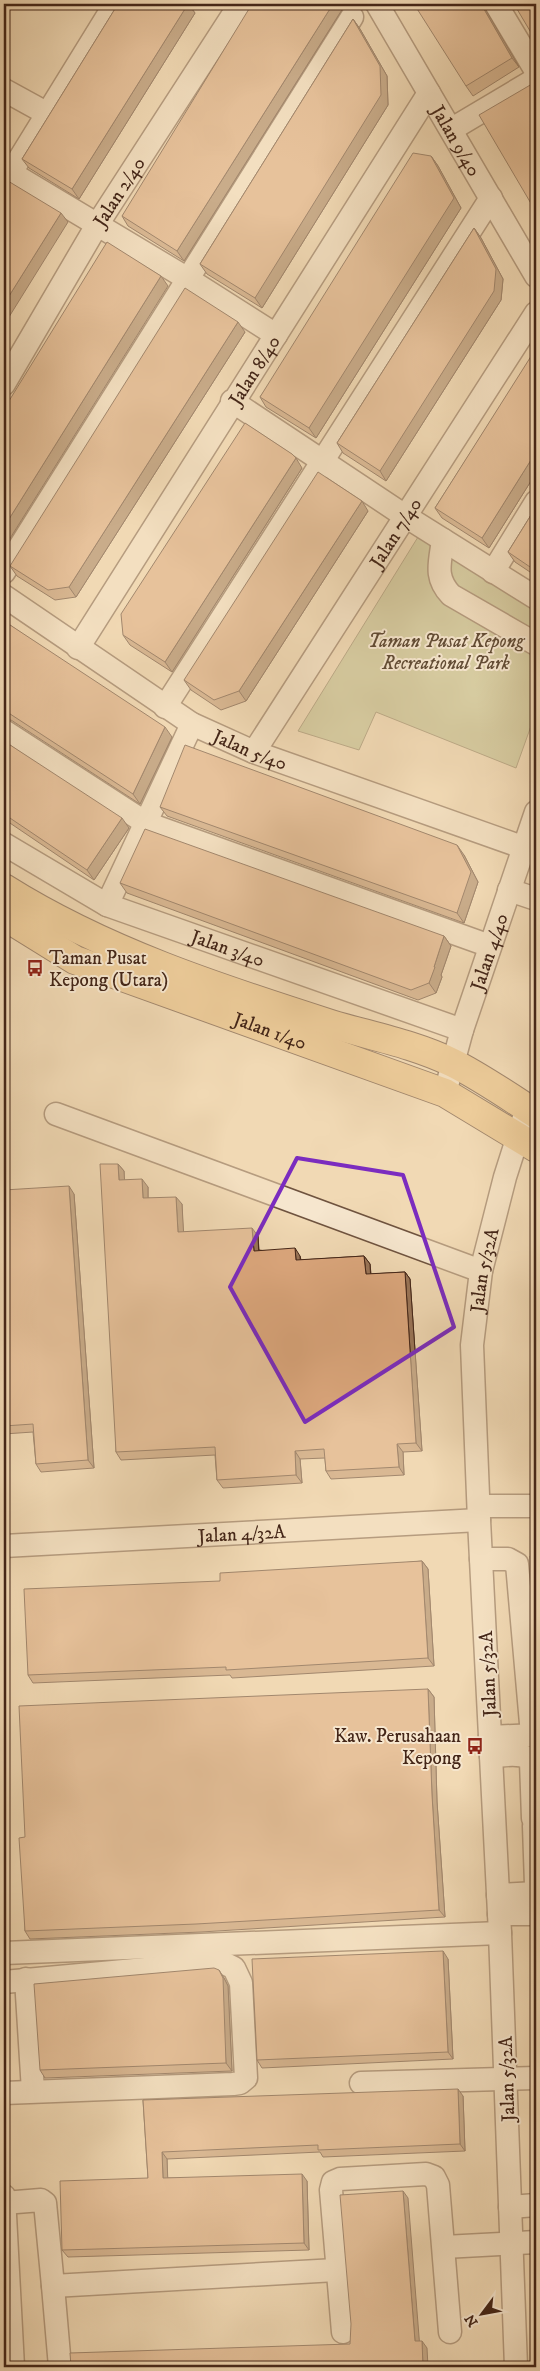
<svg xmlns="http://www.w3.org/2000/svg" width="540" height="2371" font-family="'IM FELL DW Pica',serif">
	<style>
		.green { fill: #babf8d; stroke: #7f7252 }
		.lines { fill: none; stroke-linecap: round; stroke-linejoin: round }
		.minor-casing { stroke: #6f533f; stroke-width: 25 }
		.major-casing { stroke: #442618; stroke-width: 30 }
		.minor { stroke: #f6e6ce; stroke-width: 22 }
		.major { stroke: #e8bc7a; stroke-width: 28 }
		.wall { fill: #bd906c; stroke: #442618 }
		.shaded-wall { fill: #9a7558; stroke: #442618 }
		.building { fill: #dca77d; stroke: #442618 }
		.marked { fill: none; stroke: #7b2cbf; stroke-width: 4; stroke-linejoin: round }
		.labels { text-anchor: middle; stroke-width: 4; stroke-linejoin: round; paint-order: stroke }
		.street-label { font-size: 19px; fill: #442618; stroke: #f6e6ce }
		.park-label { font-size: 19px; font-style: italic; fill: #624c35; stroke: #f6e6ce }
		.poi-label { font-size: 19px; fill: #442618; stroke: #f6e6ce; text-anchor: start }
	</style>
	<rect width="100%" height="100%" fill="#f1d9b4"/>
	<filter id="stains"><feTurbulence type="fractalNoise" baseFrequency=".004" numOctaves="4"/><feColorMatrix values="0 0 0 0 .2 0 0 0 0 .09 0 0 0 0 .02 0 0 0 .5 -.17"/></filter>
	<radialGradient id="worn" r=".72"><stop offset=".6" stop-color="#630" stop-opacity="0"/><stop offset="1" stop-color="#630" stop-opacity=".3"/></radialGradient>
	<polygon class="green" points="418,537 536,611 536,712 516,768 376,712 359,750 298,731"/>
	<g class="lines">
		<g class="minor-casing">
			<g id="minor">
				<path id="s1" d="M377 4 536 276"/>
				<polyline points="496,4 536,71"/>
				<polyline points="4,90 46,113"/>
				<polyline points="452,129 536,79"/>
				<polyline points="11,173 188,279 276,335"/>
				<polyline points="4,184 115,4"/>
				<path id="s2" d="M4 384 97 225 240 4"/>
				<polyline points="232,401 405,516 536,598"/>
				<path d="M443 540C440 563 434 577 451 595L536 644"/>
				<polyline points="4,572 352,17"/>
				<polyline points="493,572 536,502"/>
				<path id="s3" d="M4 596 192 724 254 752 525 848"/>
				<path id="s4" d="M78 648 429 93"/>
				<polyline points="165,707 491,198"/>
				<polyline points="4,731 146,823 490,946"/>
				<path id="s5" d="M254 752 536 313"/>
				<path id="s6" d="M4 844 107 905 462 1030"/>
				<polyline points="509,890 536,899"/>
				<polyline points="107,905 192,724"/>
				<path id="s7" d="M445 1093 462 1030 536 812"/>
				<polyline points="56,1114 481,1271"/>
				<polyline points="479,1506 536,1506"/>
				<path id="s8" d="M4 1546 479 1520"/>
				<polyline points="481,1559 508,1559 517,1564 532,1735"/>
				<polyline points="490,1737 536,1735"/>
				<path d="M491 1756C503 1756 523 1751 531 1761L533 1818"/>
				<polyline points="534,1826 536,1885"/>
				<polyline points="498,1895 536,1893"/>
				<polyline points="499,1914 536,1914"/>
				<polyline points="4,1953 500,1933"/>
				<polyline points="26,1979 33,2091"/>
				<polyline points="4,1982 222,1962 234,1968 241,1983 246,2078 240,2083 233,2084 4,2093"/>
				<polyline points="361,2083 536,2078"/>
				<polyline points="4,2196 13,2367"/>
				<polyline points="4,2203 41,2200 45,2203 53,2286 336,2270"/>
				<polyline points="510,2207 536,2205"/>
				<polyline points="444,2247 536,2242"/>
				<polyline points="53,2286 60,2367"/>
				<polyline points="343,2332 331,2190 333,2182 340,2179 426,2174 434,2177 438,2185 450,2332"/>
				<path id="s9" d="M516 2367 500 1933 479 1520 472 1345 481 1271 505 1177 527 1108"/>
			</g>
		</g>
		<g class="major-casing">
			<g id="major">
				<path d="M4 888C104 951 218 988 331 1024 371 1036 414 1044 453 1063 481 1077 510 1097 536 1114"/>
				<path id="s10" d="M4 916 75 960 445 1093 536 1148"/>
			</g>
		</g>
		<use href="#minor" class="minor"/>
		<use href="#major" class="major"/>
	</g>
	<g class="wall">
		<polygon points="118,4 188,4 195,13 79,199 29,168 22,159"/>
		<polygon points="482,4 519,67 473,96 466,86"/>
		<polygon points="343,8 184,261 128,226 122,216"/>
		<polygon points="353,19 360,29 387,76 388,105 262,308 207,274 200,264"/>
		<polygon points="431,156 438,166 461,208 316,438 266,407 260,397"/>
		<polygon points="474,228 481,238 503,279 501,300 386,481 343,453 337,443"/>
		<polygon points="245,332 76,597 55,600 17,576 10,566"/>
		<polygon points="536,350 536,473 489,548 442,518 435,508"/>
		<polygon points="302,468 172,672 130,645 123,635"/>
		<polygon points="536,507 536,576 515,562 508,552"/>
		<polygon points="368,511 246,701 221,710 191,690 184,680"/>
		<polygon points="4,621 172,737 140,804 11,720 4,720"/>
		<polygon points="4,741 129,828 94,880 4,819"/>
		<polygon points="160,807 464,855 478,882 464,923 167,816"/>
		<polygon points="120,883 444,936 451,946 441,975 442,977 436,993 418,1000 127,893"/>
		<polygon points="118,1164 124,1171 124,1180 148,1187 148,1198 182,1204 183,1232 258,1236 259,1250 300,1256 301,1260 364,1256 370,1264 371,1274 405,1272 410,1279 422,1451 403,1452 404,1475 331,1479 326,1471 325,1458 300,1459 302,1483 223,1488 217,1480 215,1455 121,1460 116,1452"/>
		<polygon points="4,1190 74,1194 94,1468 41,1472 36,1464 33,1432 4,1434"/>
		<polygon points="422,1561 428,1569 434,1666 232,1678 230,1675 33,1683 28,1675 220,1581"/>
		<polygon points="428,1689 434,1697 437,1802 445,1917 201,1932 30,1939 25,1931 25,1837"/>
		<polygon points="448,1959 453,2059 262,2068 257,2060"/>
		<polygon points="224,1978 228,1986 232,2071 45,2078 40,2070"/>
		<polygon points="463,2096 465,2151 323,2157 320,2152 167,2159 167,2178 307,2181 309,2250 68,2257 62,2250 148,2178 143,2100"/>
	</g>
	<g class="shaded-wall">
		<polygon points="188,4 195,13 79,199 72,189"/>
		<polygon points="333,4 341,4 343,8 184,261 177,251"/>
		<polygon points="481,4 482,4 484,7 519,67 512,58"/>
		<polygon points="353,19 360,29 387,76 388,105 262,308 255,298"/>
		<polygon points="431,156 438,166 461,208 316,438 309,428"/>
		<polygon points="61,213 68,222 4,325 4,304"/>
		<polygon points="474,228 481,238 503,279 501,300 386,481 380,471"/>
		<polygon points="161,276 168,286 4,548 4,527"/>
		<polygon points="238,322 245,332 76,597 69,587"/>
		<polygon points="536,452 536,473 489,548 482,538"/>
		<polygon points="296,458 302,468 172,672 165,662"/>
		<polygon points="362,501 368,511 246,701 239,691"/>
		<polygon points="165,727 172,737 140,804 133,794"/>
		<polygon points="122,818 129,828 94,880 87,870"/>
		<polygon points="457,845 464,855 478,882 464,923 457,913"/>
		<polygon points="444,936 451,946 441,975 442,977 436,993 429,983 434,967"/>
		<polygon points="118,1164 124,1171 125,1188 119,1180"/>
		<polygon points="142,1179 148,1187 148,1206 143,1198"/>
		<polygon points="69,1186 74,1194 94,1468 88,1460"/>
		<polygon points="176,1197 182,1204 184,1240 178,1232"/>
		<polygon points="252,1228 258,1236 259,1258 254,1251"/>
		<polygon points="295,1248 300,1256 301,1268 296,1260"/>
		<polygon points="364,1256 370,1264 371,1282 366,1274"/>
		<polygon points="405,1272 410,1279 422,1451 416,1443"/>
		<polygon points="397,1444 403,1452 404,1475 399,1467"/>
		<polygon points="295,1451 300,1459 302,1483 296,1475"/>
		<polygon points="422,1561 428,1569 434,1666 428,1658"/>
		<polygon points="428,1689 434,1697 437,1802 445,1917 439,1910 432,1795"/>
		<polygon points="443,1951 448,1959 453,2059 448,2052"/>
		<polygon points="219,1970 224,1978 228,1986 232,2071 226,2063"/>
		<polygon points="458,2089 463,2096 465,2151 460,2144"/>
		<polygon points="162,2152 167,2159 168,2185 163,2178"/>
		<polygon points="302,2174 307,2181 309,2250 304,2243"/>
		<polygon points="403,2191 408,2198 420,2349 415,2341"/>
		<polygon points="422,2341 427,2348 428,2367 423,2367"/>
	</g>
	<g class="building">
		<polygon points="118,4 188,4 72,189 22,159"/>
		<polygon points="252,4 333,4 177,251 122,216"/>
		<polygon points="414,4 481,4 512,58 466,86"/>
		<polygon points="514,4 536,4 536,41"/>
		<polygon points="353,19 380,66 381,95 255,298 200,264"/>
		<polygon points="532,84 536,91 536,212 479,115"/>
		<polygon points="413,153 431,156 454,198 309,428 260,397"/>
		<polygon points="8,181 61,213 4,304 4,185"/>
		<polygon points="474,228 496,269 494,291 380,471 337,443"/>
		<polygon points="107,242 161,276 4,527 4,409"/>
		<polygon points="185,288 238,322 69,587 48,590 10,566"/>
		<polygon points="535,350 536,350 536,452 482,538 435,508"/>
		<polygon points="245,423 292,454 296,458 165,662 123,635 121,614"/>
		<polygon points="318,472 362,501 239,691 214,700 184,680"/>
		<polygon points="536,507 536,571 508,552"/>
		<polygon points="4,621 165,727 133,794 4,710"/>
		<polygon points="4,741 122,818 87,870 4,814"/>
		<polygon points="185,745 457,845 471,872 457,913 160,807"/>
		<polygon points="145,829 444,936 434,967 435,967 429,983 411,990 120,883"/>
		<polygon points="100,1164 118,1164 119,1180 142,1179 143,1198 176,1197 178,1232 252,1228 254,1251 295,1248 296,1260 364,1256 366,1274 405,1272 416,1443 397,1444 399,1467 326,1471 324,1449 295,1451 296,1475 217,1480 215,1447 116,1452"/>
		<polygon points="69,1186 88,1460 36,1464 33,1424 4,1426 4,1190"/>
		<polygon points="530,1556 536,1556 536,1651"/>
		<polygon points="422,1561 428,1658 226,1670 226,1667 28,1675 24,1589 220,1581 220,1573"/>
		<polygon points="428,1689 432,1795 439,1910 196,1924 25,1931 19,1838 25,1837 19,1706"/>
		<polygon points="443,1951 448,2052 257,2060 252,1959"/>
		<polygon points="214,1968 219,1970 223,1978 226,2063 40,2070 34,1984"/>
		<polygon points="458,2089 460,2144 318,2150 318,2145 162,2152 163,2178 302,2174 304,2243 62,2250 60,2181 148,2178 143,2100"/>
		<polygon points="403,2191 415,2341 422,2341 423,2367 71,2367 70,2353 350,2344 351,2324 340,2195"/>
	</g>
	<path d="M0 0H540V2371H0ZM297 1158 403 1175 454 1327 305 1422 230 1287Z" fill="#f1d9b4" fill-opacity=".55" fill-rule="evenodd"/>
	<path class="marked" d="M297 1158 403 1175 454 1327 305 1422 230 1287Z"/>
	<defs>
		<g id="bus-bare" transform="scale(1.35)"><path d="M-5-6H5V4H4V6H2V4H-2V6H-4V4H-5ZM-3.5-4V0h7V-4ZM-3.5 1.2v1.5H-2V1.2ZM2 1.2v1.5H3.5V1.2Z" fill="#8f2418" stroke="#f6e6ce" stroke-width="2.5" paint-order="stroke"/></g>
	</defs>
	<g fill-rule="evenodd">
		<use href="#bus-bare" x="35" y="968"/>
		<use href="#bus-bare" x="475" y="1746"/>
	</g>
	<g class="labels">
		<g class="street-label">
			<text dy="7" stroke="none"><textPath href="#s1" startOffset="158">Jalan 9/40</textPath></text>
			<text dy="7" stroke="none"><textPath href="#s2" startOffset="224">Jalan 2/40</textPath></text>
			<text dy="7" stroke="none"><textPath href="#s4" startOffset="329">Jalan 8/40</textPath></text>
			<text dy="7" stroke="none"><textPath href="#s5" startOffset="261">Jalan 7/40</textPath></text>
			<text dy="7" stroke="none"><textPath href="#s3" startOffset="291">Jalan 5/40</textPath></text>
			<text dy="7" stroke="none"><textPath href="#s6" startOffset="248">Jalan 3/40</textPath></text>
			<text dy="7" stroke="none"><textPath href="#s7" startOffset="148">Jalan 4/40</textPath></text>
			<text dy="7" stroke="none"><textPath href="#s10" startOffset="291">Jalan 1/40</textPath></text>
			<text dy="7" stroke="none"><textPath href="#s9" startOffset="1099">Jalan 5/32A</textPath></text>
			<text dy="7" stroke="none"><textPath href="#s8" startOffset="238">Jalan 4/32A</textPath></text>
			<text transform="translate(487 1674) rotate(-93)" y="7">Jalan 5/32A</text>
			<text transform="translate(506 2079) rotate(-92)" y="7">Jalan 5/32A</text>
		</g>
		<g class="park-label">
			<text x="446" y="647">Taman Pusat Kepong<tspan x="446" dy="22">Recreational Park</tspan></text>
		</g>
		<g class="poi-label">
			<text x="49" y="964">Taman Pusat<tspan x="49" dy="22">Kepong (Utara)</tspan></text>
			<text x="461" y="1742" text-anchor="end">Kaw. Perusahaan<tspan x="461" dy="22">Kepong</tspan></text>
		</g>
	</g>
	<rect width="540" height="2371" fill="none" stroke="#f1d9b4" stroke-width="20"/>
	<rect x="5" y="5" width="530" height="2361" fill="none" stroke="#442618" stroke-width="2.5"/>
	<rect x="10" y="10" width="520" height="2351" fill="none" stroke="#442618"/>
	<g transform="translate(482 2314) rotate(238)" stroke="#f6e6ce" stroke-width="4" paint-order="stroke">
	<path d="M0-4L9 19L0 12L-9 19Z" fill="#442618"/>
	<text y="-8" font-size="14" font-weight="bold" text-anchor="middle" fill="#442618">N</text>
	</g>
	<rect width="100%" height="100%" filter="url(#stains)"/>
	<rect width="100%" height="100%" fill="url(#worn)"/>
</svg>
